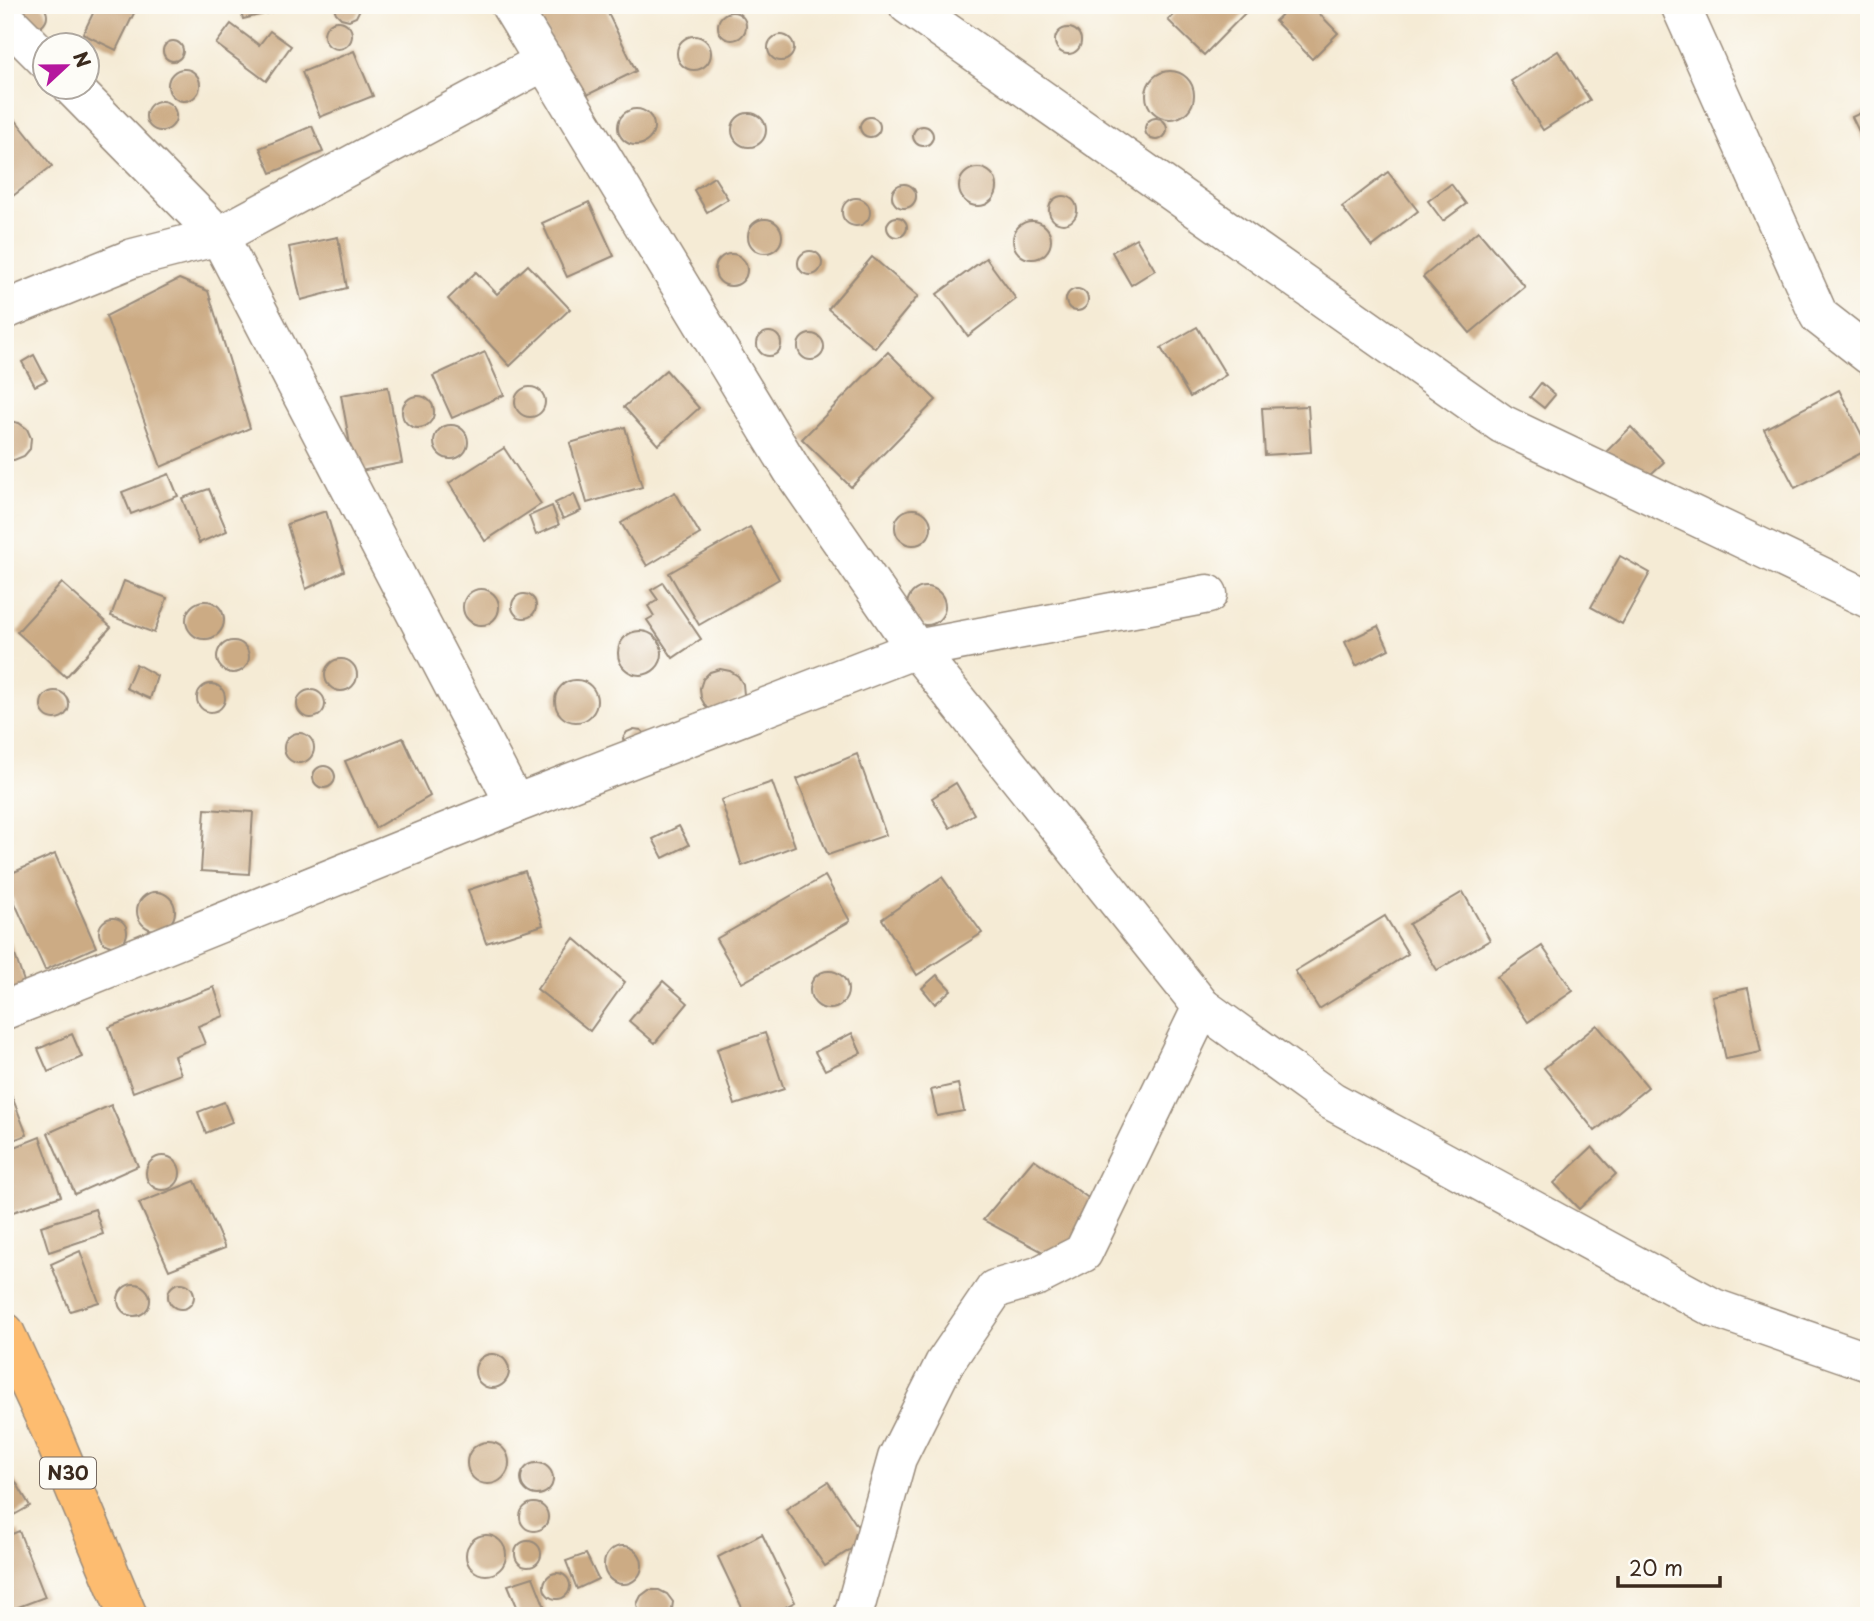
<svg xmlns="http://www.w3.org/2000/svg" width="1874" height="1621" font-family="'Playpen Sans',sans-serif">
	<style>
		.building { fill: #ccab84 }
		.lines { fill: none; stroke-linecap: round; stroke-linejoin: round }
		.minor-casing { stroke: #988a7a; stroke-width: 41 }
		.tertiary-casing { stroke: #988a7a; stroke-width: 41 }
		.primary-casing { stroke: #988a7a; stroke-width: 41 }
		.minor { stroke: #fff; stroke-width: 38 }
		.tertiary { stroke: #fff; stroke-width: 38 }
		.primary { stroke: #fdbc70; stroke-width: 38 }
		.labels { text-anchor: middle; stroke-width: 7; stroke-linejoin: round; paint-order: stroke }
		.shield { fill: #fdfcf7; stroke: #75695f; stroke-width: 2 }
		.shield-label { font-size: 19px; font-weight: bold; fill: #3b2a1e }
	</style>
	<rect width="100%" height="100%" fill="#fdfcf7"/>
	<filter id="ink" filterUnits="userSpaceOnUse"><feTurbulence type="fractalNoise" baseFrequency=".0143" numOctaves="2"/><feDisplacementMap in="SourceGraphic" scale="14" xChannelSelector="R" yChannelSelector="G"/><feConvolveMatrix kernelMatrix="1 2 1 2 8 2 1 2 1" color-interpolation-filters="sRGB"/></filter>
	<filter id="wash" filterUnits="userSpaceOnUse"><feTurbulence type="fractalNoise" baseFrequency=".00686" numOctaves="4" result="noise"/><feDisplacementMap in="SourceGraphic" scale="28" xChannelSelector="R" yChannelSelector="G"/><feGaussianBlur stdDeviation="1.57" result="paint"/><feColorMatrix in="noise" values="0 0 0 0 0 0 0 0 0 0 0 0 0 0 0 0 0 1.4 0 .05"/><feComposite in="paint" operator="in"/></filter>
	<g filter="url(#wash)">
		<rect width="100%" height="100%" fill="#f5ebd5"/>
		<g id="blocks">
			<g class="building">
				<circle cx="35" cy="16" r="12"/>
				<polygon points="97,5 138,5 116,50 83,34"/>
				<polygon points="152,5 196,5 196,7 152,10"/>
				<polygon points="239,5 297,5 298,6 243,19"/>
				<polygon points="333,5 362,5 356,17 349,20 341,18 336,13"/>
				<polygon points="534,5 604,5 636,71 579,99"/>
				<polygon points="1183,5 1253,5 1204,55 1168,20"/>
				<polygon points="1292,5 1311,5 1338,33 1312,59 1275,21"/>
				<circle cx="732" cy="26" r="14"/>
				<circle cx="338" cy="35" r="14"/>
				<polygon points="231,24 259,45 270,31 291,46 266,81 216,44"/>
				<circle cx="1068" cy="41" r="13"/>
				<circle cx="781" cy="48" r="13"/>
				<circle cx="694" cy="53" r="17"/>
				<circle cx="173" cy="51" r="10"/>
				<polygon points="354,51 373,96 320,117 302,72"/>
				<polygon points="1558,51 1590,100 1543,130 1511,81"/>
				<circle cx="184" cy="85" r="16"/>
				<circle cx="1170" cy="95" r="24"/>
				<circle cx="161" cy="116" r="15"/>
				<polygon points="1869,109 1869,142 1865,144 1852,117"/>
				<circle cx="636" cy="127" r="18"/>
				<circle cx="749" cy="130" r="17"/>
				<circle cx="870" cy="127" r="10"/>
				<circle cx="1156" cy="129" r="11"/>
				<polygon points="14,118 52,166 5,202 5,125"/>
				<circle cx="923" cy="136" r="10"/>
				<polygon points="312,126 323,152 271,173 260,148"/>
				<circle cx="978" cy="187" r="19"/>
				<polygon points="1388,172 1418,211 1372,247 1342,207"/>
				<polygon points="714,177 728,199 707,212 694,190"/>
				<polygon points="1451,184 1466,204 1443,221 1428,201"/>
				<circle cx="904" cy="196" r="12"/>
				<circle cx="1063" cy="210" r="14"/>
				<circle cx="856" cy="212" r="14"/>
				<polygon points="589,202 614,256 567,277 542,223"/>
				<circle cx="897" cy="227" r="10"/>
				<circle cx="765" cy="236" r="17"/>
				<circle cx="1032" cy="240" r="19"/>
				<polygon points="1478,231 1525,287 1470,333 1423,277"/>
				<polygon points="338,237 347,288 301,300 289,247"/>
				<polygon points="1136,238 1155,270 1131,285 1112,252"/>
				<circle cx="810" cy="263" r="12"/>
				<circle cx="731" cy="270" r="16"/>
				<polygon points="872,257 918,296 875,348 828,309"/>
				<polygon points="986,258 1016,299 968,336 937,294"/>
				<polygon points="528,265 570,309 510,366 448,299 476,272 497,294"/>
				<polygon points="179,279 208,291 250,428 161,467 106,316"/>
				<circle cx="1077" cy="300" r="11"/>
				<polygon points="1197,327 1226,375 1190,397 1161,348"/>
				<circle cx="769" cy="344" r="12"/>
				<circle cx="811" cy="347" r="13"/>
				<polygon points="485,352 504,395 452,418 433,376"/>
				<polygon points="888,352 936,400 851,487 802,439"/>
				<polygon points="34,355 47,380 35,386 22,362"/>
				<polygon points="666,370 699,408 658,445 624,407"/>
				<polygon points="1541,383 1555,395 1544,408 1530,397"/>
				<polygon points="388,387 402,463 355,472 341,395"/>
				<circle cx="530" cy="402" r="15"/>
				<polygon points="1839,390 1869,449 1795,488 1764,429"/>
				<circle cx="418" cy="412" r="16"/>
				<polygon points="1308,406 1311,452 1265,455 1262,408"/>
				<polygon points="9,421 19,423 27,429 31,438 30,449 24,456 14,460 5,459 5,423"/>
				<circle cx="451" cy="442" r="17"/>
				<polygon points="625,427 642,487 587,503 570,443"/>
				<polygon points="1631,427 1664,462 1639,485 1607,451"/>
				<polygon points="504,448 541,504 485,541 449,483"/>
				<polygon points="169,474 178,496 131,514 122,492"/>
				<polygon points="209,489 227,531 199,543 182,498"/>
				<polygon points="675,492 700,534 647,566 621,523"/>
				<polygon points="574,494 581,511 563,519 555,503"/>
				<polygon points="552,506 559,525 536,535 529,516"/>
				<circle cx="913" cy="527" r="18"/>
				<polygon points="326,511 344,571 306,589 287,524"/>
				<polygon points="750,527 779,579 699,625 669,573"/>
				<polygon points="1620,556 1650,573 1622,624 1591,607"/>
				<polygon points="124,581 167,598 154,633 111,616"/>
				<polygon points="62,583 111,627 66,677 17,632"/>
				<polygon points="663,583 701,639 673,658 647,620 654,616 648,606 658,600 651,590"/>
				<circle cx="926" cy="606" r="19"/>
				<circle cx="481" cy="607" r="18"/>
				<circle cx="524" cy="606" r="12"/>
				<circle cx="205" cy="620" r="19"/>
				<polygon points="1378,626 1389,649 1356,666 1345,642"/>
				<circle cx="640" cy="653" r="22"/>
				<circle cx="233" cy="657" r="16"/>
				<circle cx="341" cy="675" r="16"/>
				<polygon points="136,664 157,676 150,699 126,688"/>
				<polygon points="720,669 730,671 738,676 743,684 744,695 714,712 706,707 701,698 700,688 703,679 710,672"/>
				<circle cx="576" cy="701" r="21"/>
				<circle cx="211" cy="698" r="14"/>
				<circle cx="311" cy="704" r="14"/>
				<circle cx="55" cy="705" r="14"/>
				<polygon points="634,729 641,730 647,736 624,746 623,738 627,732"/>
				<circle cx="299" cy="748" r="15"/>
				<polygon points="403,738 430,796 375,828 345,761"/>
				<polygon points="857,754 886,835 828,855 797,779"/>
				<circle cx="324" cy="777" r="11"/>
				<polygon points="772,782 795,846 742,866 721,800"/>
				<polygon points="956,783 974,814 950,828 932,798"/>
				<polygon points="205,809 253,812 249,874 201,871"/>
				<polygon points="679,826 689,845 663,858 653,839"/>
				<polygon points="55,854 96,947 45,970 5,881 5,876"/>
				<polygon points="525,871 543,925 486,943 468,890"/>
				<polygon points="825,876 850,921 742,983 716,939"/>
				<polygon points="942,877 982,933 917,975 882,919"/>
				<circle cx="156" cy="911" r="19"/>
				<polygon points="1463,892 1490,940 1437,970 1409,924"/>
				<polygon points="1385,916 1408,954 1319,1009 1295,971"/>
				<circle cx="113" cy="932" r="14"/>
				<polygon points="9,938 29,996 5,1004 5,939"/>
				<polygon points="574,938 625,982 590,1031 537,989"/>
				<polygon points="1542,946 1573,991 1528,1022 1497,977"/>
				<circle cx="829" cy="990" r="19"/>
				<polygon points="937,975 951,990 935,1004 922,988"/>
				<polygon points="663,981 688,1003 655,1043 629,1021"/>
				<polygon points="214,987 224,1016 198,1026 205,1044 174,1056 181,1074 133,1092 109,1027"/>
				<polygon points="1748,988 1761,1052 1726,1059 1712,996"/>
				<polygon points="1597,1025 1648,1087 1595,1131 1544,1068"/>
				<polygon points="765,1033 784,1089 735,1105 717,1049"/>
				<polygon points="852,1033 861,1053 825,1070 815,1052"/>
				<polygon points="72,1034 82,1057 48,1072 38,1049"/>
				<polygon points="5,1079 27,1135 5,1143"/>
				<polygon points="958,1084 964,1111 937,1116 931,1090"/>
				<polygon points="224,1102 232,1122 206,1133 198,1112"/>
				<polygon points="111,1105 138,1166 75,1194 48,1133"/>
				<polygon points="40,1137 61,1196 10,1213 5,1201 5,1151"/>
				<polygon points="1592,1147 1616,1174 1579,1209 1554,1183"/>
				<circle cx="163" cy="1173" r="17"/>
				<polygon points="1034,1159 1098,1205 1058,1260 983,1220"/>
				<polygon points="195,1181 225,1248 169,1270 139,1203"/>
				<polygon points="95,1209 103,1234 49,1252 41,1226"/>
				<polygon points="80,1251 99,1302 70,1311 51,1264"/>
				<circle cx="181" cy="1296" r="13"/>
				<circle cx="134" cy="1300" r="16"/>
				<circle cx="492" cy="1371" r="17"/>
				<circle cx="488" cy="1463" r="21"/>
				<circle cx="537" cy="1479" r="16"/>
				<polygon points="5,1464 30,1506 5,1520"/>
				<polygon points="828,1482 866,1539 825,1566 786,1509"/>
				<circle cx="534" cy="1517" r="14"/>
				<polygon points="19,1531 45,1597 5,1612 5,1537"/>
				<polygon points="762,1534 795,1602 769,1616 746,1616 718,1557"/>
				<circle cx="486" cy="1555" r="20"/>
				<circle cx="528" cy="1554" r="13"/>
				<circle cx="623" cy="1565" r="19"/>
				<polygon points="586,1554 598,1579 577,1589 566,1561"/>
				<circle cx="557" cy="1586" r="13"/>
				<polygon points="533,1577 546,1610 534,1616 521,1616 508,1585"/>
				<polygon points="649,1590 659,1590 667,1594 673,1602 671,1616 639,1616 637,1604 641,1596"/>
			</g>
		</g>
	</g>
	<g filter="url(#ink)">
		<use href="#blocks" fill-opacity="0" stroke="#988a7a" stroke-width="2"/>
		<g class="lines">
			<g class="minor-casing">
				<g id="minor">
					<polyline points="510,5 792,470 916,649 1202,1007 1332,1101 1714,1308 1869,1362"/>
					<polyline points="1680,5 1819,316 1869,355"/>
					<polyline points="5,19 46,60"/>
					<polyline points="73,88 219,236 515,804"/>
					<polyline points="5,310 133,258 219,236 545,61"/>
					<polyline points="5,1010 515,804 916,649 1208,594"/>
					<polyline points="853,1616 897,1458 944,1364 995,1289 1038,1276 1083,1253 1202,1007"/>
				</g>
			</g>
			<g class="tertiary-casing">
				<polyline id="tertiary" points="908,5 1502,424 1869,599"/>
			</g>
			<g class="primary-casing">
				<polyline id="primary" points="5,1332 49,1427 128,1616"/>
			</g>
			<use href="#minor" class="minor"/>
			<use href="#tertiary" class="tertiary"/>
			<use href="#primary" class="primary"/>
		</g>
	</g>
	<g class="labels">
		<rect class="shield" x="40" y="1457.5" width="56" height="31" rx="5"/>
		<g class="shield-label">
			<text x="68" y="1480">N30</text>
		</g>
	</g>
	<rect width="1874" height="1621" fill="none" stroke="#fdfcf7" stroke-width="28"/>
	<g transform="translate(66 66) rotate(68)"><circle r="33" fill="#fdfcf7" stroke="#afa8a0" stroke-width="2"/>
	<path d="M0-5L12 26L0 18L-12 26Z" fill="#b5179e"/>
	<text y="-10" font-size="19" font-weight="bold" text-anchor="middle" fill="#3b2a1e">N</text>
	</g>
	<path d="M1618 1576v10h102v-10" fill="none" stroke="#3b2a1e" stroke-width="3.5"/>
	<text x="1629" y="1576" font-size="21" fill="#3b2a1e" stroke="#fdfcf7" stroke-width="5" paint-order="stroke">20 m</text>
</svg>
